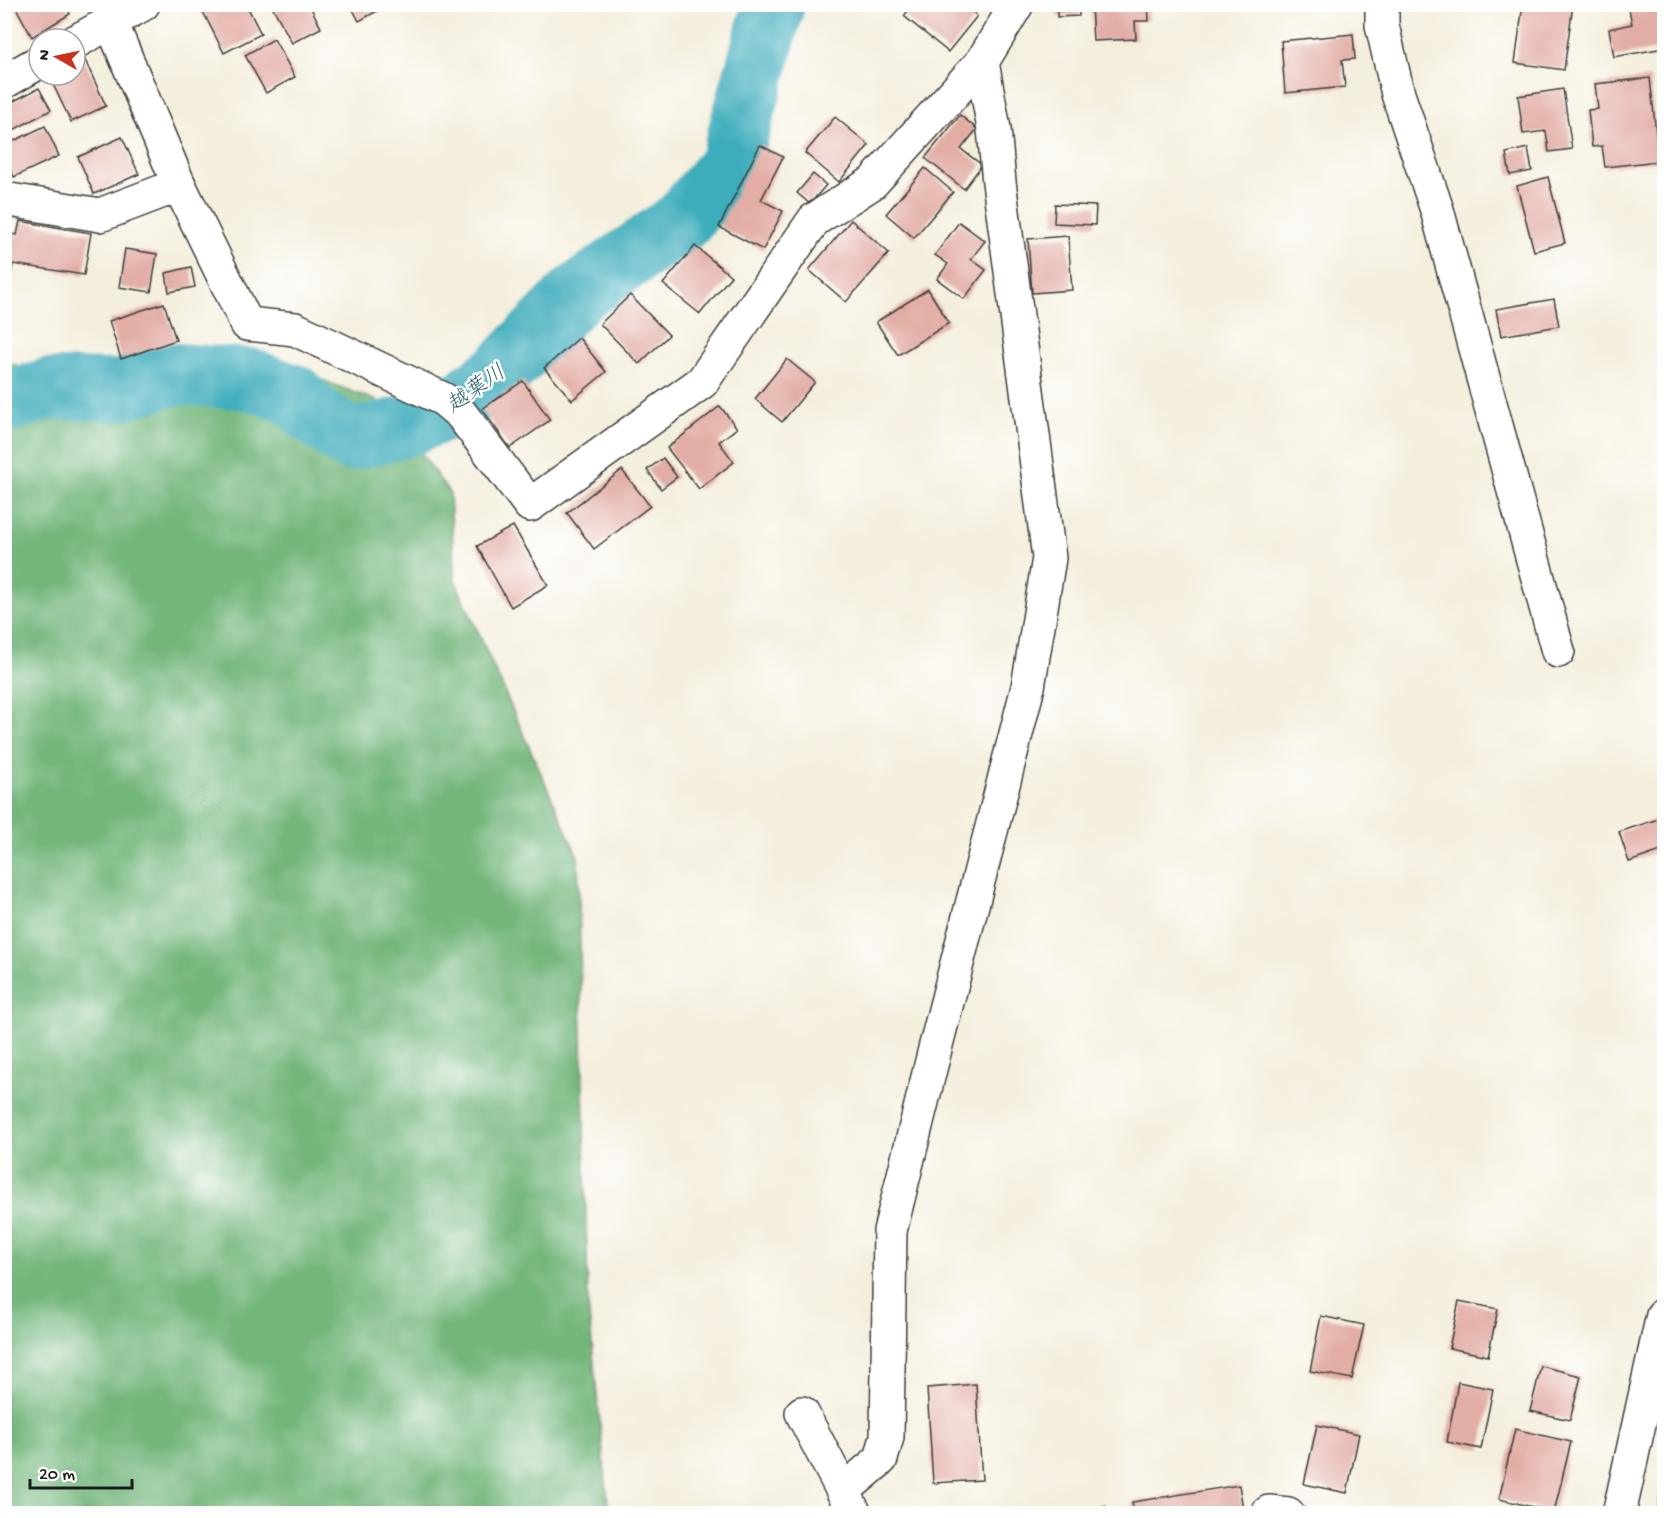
<svg xmlns="http://www.w3.org/2000/svg" width="1669" height="1518" font-family="'Gochi Hand','Klee One',sans-serif">
	<style>
		.forest { fill: #72b67a; stroke: #47694b; stroke-width: 1.5 }
		.lines { fill: none; stroke-linecap: round; stroke-linejoin: round }
		.river { stroke: #3dacbb; stroke-width: 62 }
		.building { fill: #e2ada4 }
		.minor-casing { stroke: #3c3c39; stroke-width: 36 }
		.tertiary-casing { stroke: #3c3c39; stroke-width: 36 }
		.minor { stroke: #fff; stroke-width: 33 }
		.tertiary { stroke: #fff; stroke-width: 33 }
		.labels { text-anchor: middle; stroke-width: 5; stroke-linejoin: round; paint-order: stroke }
		.water-label { font-size: 22px; font-style: italic; fill: #2c646c; stroke: #fff }
	</style>
	<rect width="100%" height="100%" fill="#fff"/>
	<filter id="ink" filterUnits="userSpaceOnUse"><feTurbulence type="fractalNoise" baseFrequency=".0167" numOctaves="2"/><feDisplacementMap in="SourceGraphic" scale="12" xChannelSelector="R" yChannelSelector="G"/><feConvolveMatrix kernelMatrix="1 2 1 2 8 2 1 2 1" color-interpolation-filters="sRGB"/></filter>
	<filter id="wash" filterUnits="userSpaceOnUse"><feTurbulence type="fractalNoise" baseFrequency=".008" numOctaves="4" result="noise"/><feDisplacementMap in="SourceGraphic" scale="24" xChannelSelector="R" yChannelSelector="G"/><feGaussianBlur stdDeviation="1.35" result="paint"/><feColorMatrix in="noise" values="0 0 0 0 0 0 0 0 0 0 0 0 0 0 0 0 0 1.4 0 .05"/><feComposite in="paint" operator="in"/></filter>
	<g filter="url(#wash)">
		<rect width="100%" height="100%" fill="#f4eedc"/>
		<polygon class="forest" points="5,362 157,405 230,400 288,367 388,405 450,494 455,580 578,857 588,1304 609,1513 5,1513"/>
		<g class="lines">
			<polyline class="river" points="4,403 48,389 119,390 176,374 250,379 296,396 309,411 350,440 407,426 456,405 500,373 576,295 682,221 730,164 774,4"/>
		</g>
		<g id="blocks">
			<g class="building">
				<polygon points="14,4 65,4 70,14 32,37"/>
				<polygon points="199,4 246,4 261,34 224,53"/>
				<polygon points="271,4 309,4 321,28 292,43"/>
				<polygon points="350,4 390,4 359,21"/>
				<polygon points="913,4 964,4 977,16 948,52 904,16"/>
				<polygon points="1057,4 1079,4 1079,16 1057,17"/>
				<polygon points="1091,4 1148,4 1149,21 1135,21 1136,39 1093,41"/>
				<polygon points="1523,4 1573,4 1564,70 1515,63"/>
				<polygon points="1628,4 1661,4 1664,26 1664,48 1614,57 1609,29 1632,24"/>
				<polygon points="1353,34 1355,59 1342,60 1345,87 1285,93 1281,41"/>
				<polygon points="274,39 295,77 266,93 245,55"/>
				<polygon points="85,60 106,106 71,122 49,76 75,75 75,64"/>
				<polygon points="1650,78 1659,161 1605,167 1602,146 1592,147 1588,110 1598,109 1595,84"/>
				<polygon points="39,88 51,110 4,135 4,106"/>
				<polygon points="1563,89 1572,149 1549,152 1546,131 1523,134 1518,96"/>
				<polygon points="960,115 977,129 961,149 982,165 964,189 925,158"/>
				<polygon points="835,117 869,145 839,182 805,153"/>
				<polygon points="45,126 59,156 14,177 5,156 5,145"/>
				<polygon points="122,137 139,174 94,194 78,157"/>
				<polygon points="760,145 783,157 761,200 783,211 763,250 719,227"/>
				<polygon points="1528,148 1532,171 1510,175 1506,153"/>
				<polygon points="925,168 953,192 914,238 886,214"/>
				<polygon points="813,174 826,185 810,204 797,193"/>
				<polygon points="1548,177 1565,243 1534,251 1517,186"/>
				<polygon points="1055,204 1096,206 1095,225 1054,223"/>
				<polygon points="851,220 889,253 846,302 809,270"/>
				<polygon points="20,221 91,233 84,275 13,264 6,309 4,309 4,233 17,235"/>
				<polygon points="959,222 985,241 971,259 986,270 964,299 937,279 948,264 935,255"/>
				<polygon points="1068,236 1072,290 1032,293 1028,239"/>
				<polygon points="695,246 731,276 700,314 663,284"/>
				<polygon points="125,249 157,254 151,292 119,287"/>
				<polygon points="191,267 195,287 169,292 166,273"/>
				<polygon points="928,289 949,323 898,355 876,322"/>
				<polygon points="630,295 669,335 639,364 600,324"/>
				<polygon points="1554,299 1559,326 1501,336 1496,309"/>
				<polygon points="164,303 176,340 121,359 109,321"/>
				<polygon points="579,338 606,372 572,400 544,368"/>
				<polygon points="787,359 815,382 782,422 755,399"/>
				<polygon points="523,381 550,420 510,448 482,409"/>
				<polygon points="720,406 737,428 719,442 734,462 699,489 667,448"/>
				<polygon points="663,458 677,477 661,489 647,470"/>
				<polygon points="622,470 650,506 594,549 567,513"/>
				<polygon points="513,526 548,585 511,607 477,546"/>
				<polygon points="1664,817 1664,850 1629,862 1619,832"/>
				<polygon points="1459,1301 1498,1309 1488,1356 1449,1348"/>
				<polygon points="1321,1316 1364,1325 1352,1379 1310,1371"/>
				<polygon points="1541,1366 1581,1376 1570,1420 1530,1411"/>
				<polygon points="1458,1382 1493,1389 1481,1449 1447,1442"/>
				<polygon points="976,1384 982,1480 933,1483 927,1388"/>
				<polygon points="1317,1425 1359,1434 1347,1493 1304,1484"/>
				<polygon points="1515,1429 1571,1442 1554,1512 1499,1499"/>
				<polygon points="1662,1484 1664,1484 1664,1508 1658,1506"/>
				<polygon points="1239,1485 1244,1514 1134,1514 1132,1502"/>
				<polygon points="1105,1506 1106,1514 1074,1514 1074,1513"/>
			</g>
		</g>
	</g>
	<g filter="url(#ink)">
		<use href="#blocks" fill-opacity="0" stroke="#3c3c39" stroke-width="1.5"/>
		<g class="lines">
			<g class="minor-casing">
				<g id="minor">
					<polyline points="1382,4 1382,25 1398,94 1437,210 1558,651"/>
					<polyline points="111,22 179,185 247,324 295,329 443,399 461,414 530,505 702,382 814,220 872,183 982,62"/>
					<polyline points="75,42 143,4"/>
					<polyline points="4,82 39,62"/>
					<polyline points="4,199 100,215 179,185"/>
					<polyline points="843,1491 881,1459 887,1437 890,1231 936,1045 1028,687 1049,558 1035,450 999,182 994,129 982,62 1017,4"/>
					<polyline points="1268,1514 1269,1512 1288,1514"/>
					<polyline points="1619,1514 1663,1315 1664,1315"/>
				</g>
			</g>
			<g class="tertiary-casing">
				<polyline id="tertiary" points="802,1413 855,1514"/>
			</g>
			<use href="#minor" class="minor"/>
			<use href="#tertiary" class="tertiary"/>
		</g>
	</g>
	<g class="labels">
		<g class="water-label">
			<text transform="translate(475 387) rotate(-35)" y="8">越葉川</text>
		</g>
	</g>
	<rect width="1669" height="1518" fill="none" stroke="#fff" stroke-width="24"/>
	<g transform="translate(57 57) rotate(279)"><circle r="28" fill="#ffffff" stroke="#a4a4a4" stroke-width="1.5"/>
	<path d="M0-4.5L10 22L0 15L-10 22Z" fill="#c8321e"/>
	<text y="-9" font-size="16" font-weight="bold" text-anchor="middle" fill="#1c1c1c">N</text>
	</g>
	<path d="M30 1479v9h102v-9" fill="none" stroke="#1c1c1c" stroke-width="3"/>
	<text x="39" y="1479" font-size="18" fill="#1c1c1c" stroke="#ffffff" stroke-width="4.5" paint-order="stroke">20 m</text>
</svg>
